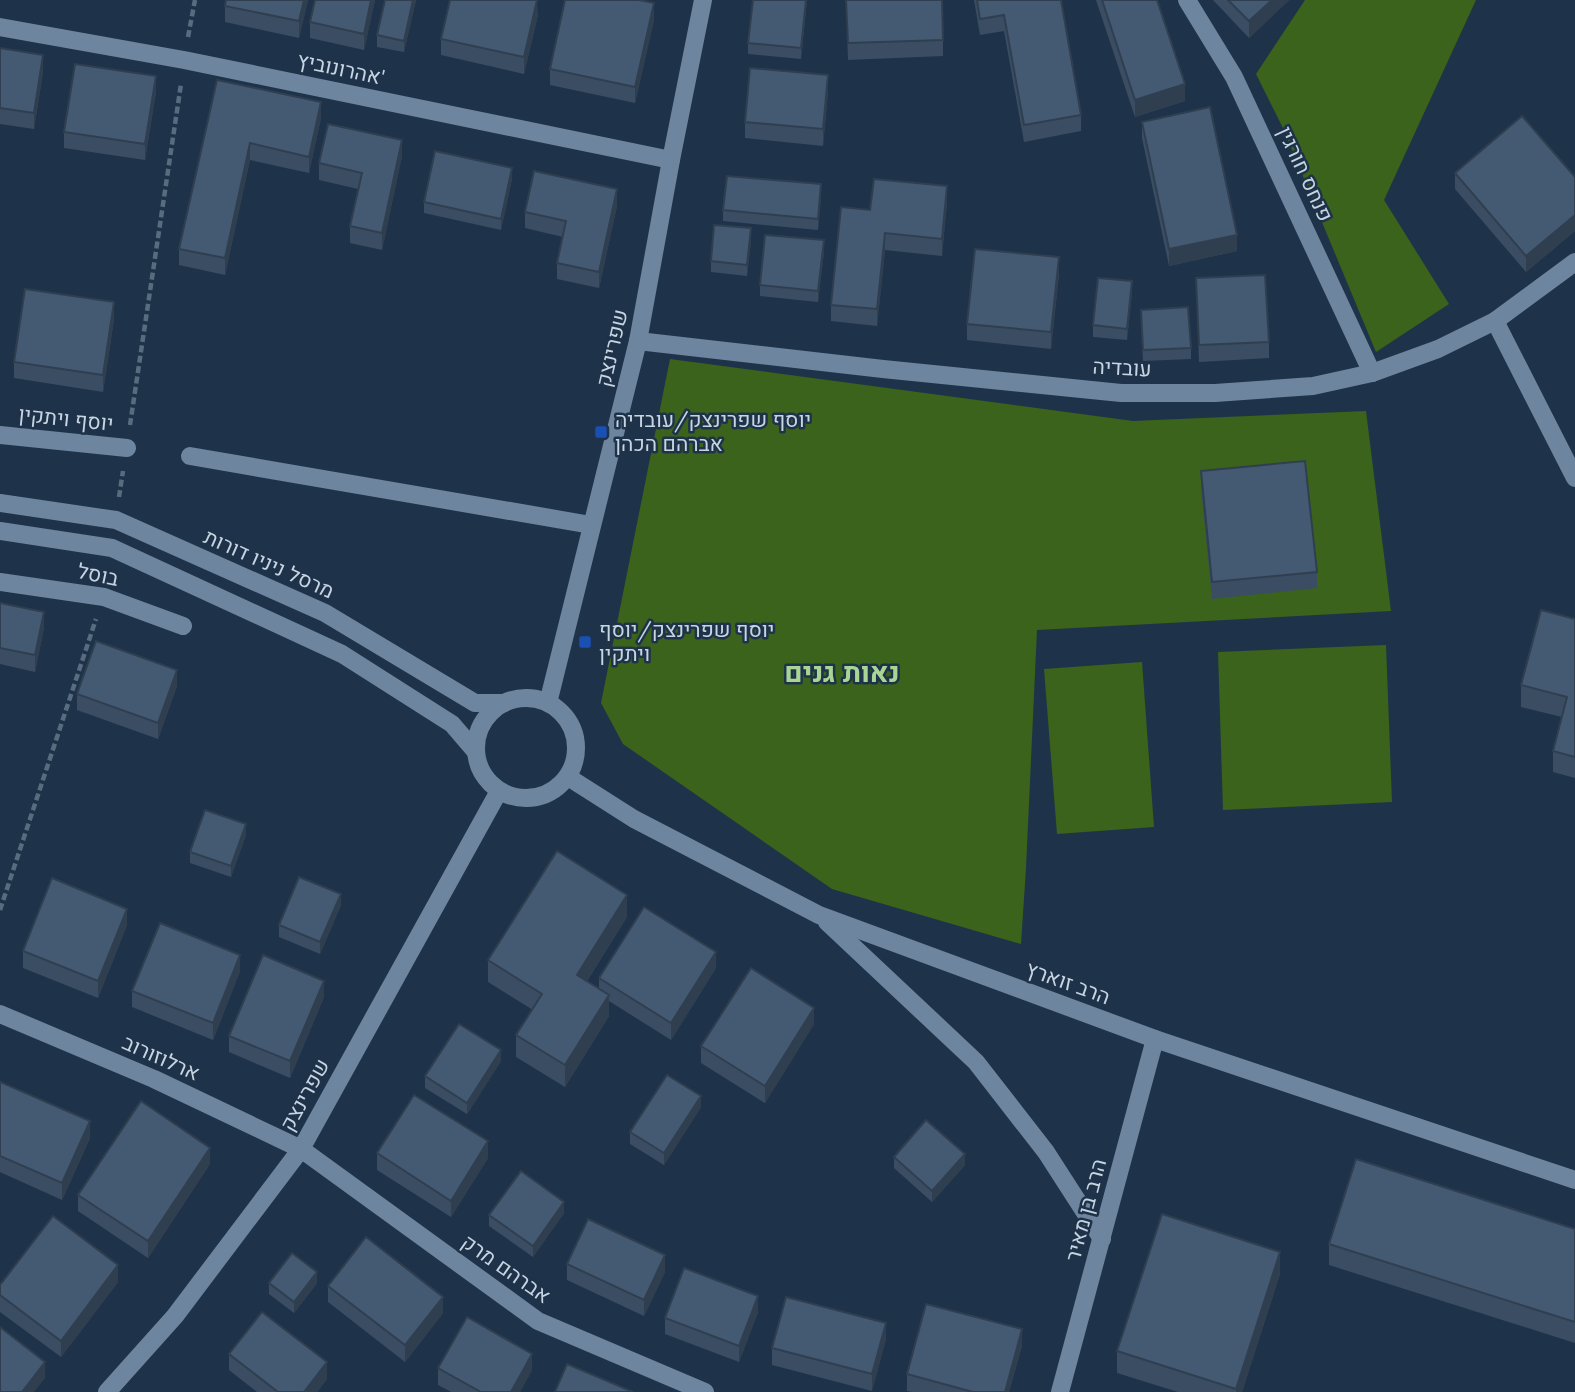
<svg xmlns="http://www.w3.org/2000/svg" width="1575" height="1392" font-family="Lora,Heebo,serif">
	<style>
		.green { fill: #3b631b }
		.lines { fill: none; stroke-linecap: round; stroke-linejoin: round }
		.path { stroke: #596c7f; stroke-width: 4.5; stroke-dasharray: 7 3.5; stroke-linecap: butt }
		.minor { stroke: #6e859f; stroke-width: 18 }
		.wall { fill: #3a4d63 }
		.shaded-wall { fill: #303f50 }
		.building { fill: #445a73; stroke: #303f50; stroke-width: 2 }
		.transit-dot { fill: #1a4fb4; stroke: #1e3349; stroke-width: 2.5 }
		.labels { text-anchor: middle; stroke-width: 5; stroke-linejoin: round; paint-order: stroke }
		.street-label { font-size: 21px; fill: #c7d4e2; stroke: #1e3349 }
		.poi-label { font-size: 21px; fill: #c7d4e2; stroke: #1e3349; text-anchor: start }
		.district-label { font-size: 28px; font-weight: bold; fill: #a8d594; stroke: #1e3349 }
	</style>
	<rect width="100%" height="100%" fill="#1e3349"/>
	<g class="green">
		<polygon points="1305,0 1476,0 1384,200 1449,304 1376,352 1282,126 1256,74"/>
		<polygon points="670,359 1133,421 1366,411 1391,611 1037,630 1026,868 1021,944 832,889 623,744 601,703"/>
		<polygon points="1386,645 1392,802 1223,810 1218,652"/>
		<polygon points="1142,662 1154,827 1057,834 1044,669"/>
	</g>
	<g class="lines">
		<g class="path">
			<polyline points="188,37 195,0"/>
			<polyline points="130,425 181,84"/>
			<polyline points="119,497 123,471"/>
			<polyline points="0,910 96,619"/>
		</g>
		<g class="minor">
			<polyline points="1187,0 1234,77 1372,373"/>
			<polyline points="0,27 184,60 671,160"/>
			<polyline points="1495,321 1575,478"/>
			<polyline points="638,341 883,369 1121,393 1215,393 1313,386 1372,373 1438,349 1495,321 1575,262"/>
			<polyline points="0,435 127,448"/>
			<polyline points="190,456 591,525"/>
			<polyline points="0,503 116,520 325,613 475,703 504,703"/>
			<polyline points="0,531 112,548 342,654 452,724 476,752"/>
			<polyline points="0,582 104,597 183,626"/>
			<circle cx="526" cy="748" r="50"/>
			<polyline points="548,703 638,341 671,160 703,0"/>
			<polyline points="568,777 634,819 819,915 1155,1039 1575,1180"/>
			<polyline points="827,922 976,1062 1046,1152 1102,1239"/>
			<polyline points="0,1014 154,1079 301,1149 538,1321 705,1392"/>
			<polyline points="107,1392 175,1316 301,1149 499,791"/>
			<polyline points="1060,1392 1155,1039"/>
		</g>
	</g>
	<g class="wall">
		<polygon points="308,0 299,38 225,22 225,6"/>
		<polygon points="315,0 375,0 364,50 310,38 310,22"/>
		<polygon points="416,0 404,52 377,47 377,35"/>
		<polygon points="807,0 801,59 748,54 748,43"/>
		<polygon points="846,0 943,40 943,56 848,60"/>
		<polygon points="974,0 1061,0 1081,115 1081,131 1024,142 1004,31 980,35"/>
		<polygon points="1096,0 1157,0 1185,101 1135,117"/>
		<polygon points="1213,0 1289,0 1249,38"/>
		<polygon points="538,15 524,74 441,55 441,39"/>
		<polygon points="654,20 635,103 550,85 550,69"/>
		<polygon points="0,48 43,72 34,129 0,124"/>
		<polygon points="217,80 321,118 309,173 250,160 225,275 179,265 179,249"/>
		<polygon points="156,92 145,160 64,148 64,132"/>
		<polygon points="828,92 823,146 745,138 745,122"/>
		<polygon points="1142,122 1237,251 1169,266 1142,138"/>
		<polygon points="402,156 382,250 350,243 350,226 358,189 319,180 319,163"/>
		<polygon points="1455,173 1575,177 1575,231 1526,272 1455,189"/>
		<polygon points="512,179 501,230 424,213 424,202"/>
		<polygon points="821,196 818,230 723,221 723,210"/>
		<polygon points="947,202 942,256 885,250 877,326 831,321 831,305 870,210"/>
		<polygon points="617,206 599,288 557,279 557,263 563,237 525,228 525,212"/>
		<polygon points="751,240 747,276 711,272 711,261"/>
		<polygon points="824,251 818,302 760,296 760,285"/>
		<polygon points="1059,274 1051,349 967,340 967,324"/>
		<polygon points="1196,278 1269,342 1269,358 1199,362"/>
		<polygon points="1132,292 1127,340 1093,337 1093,325"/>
		<polygon points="114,319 103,392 14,378 14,362"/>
		<polygon points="1141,321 1191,348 1191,359 1143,361"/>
		<polygon points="1201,471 1317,572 1317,588 1212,599 1201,488"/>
		<polygon points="0,603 44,628 35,672 0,664"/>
		<polygon points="1575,619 1575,778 1553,772 1553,751 1562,717 1521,707 1521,685"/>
		<polygon points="177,686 158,739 77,710 77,694"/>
		<polygon points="246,835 231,877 190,863 190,852"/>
		<polygon points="341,905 320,954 279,937 279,925"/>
		<polygon points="627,917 587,981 599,988 599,978 716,968 671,1040 609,1001 609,1016 565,1087 516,1057 516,1035 533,1010 488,982 488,960"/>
		<polygon points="127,925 98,998 23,968 23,951"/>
		<polygon points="240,971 213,1040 132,1007 132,991"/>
		<polygon points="324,997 290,1078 229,1052 229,1036"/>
		<polygon points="814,1024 765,1103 701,1063 701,1046"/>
		<polygon points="501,1061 467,1114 425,1088 425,1076"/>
		<polygon points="0,1082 90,1138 62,1200 0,1172"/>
		<polygon points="701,1107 664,1165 630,1144 630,1132"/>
		<polygon points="377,1153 488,1158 451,1217 377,1170"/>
		<polygon points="894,1157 965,1165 932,1202 894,1168"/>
		<polygon points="210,1164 148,1258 78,1211 78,1195"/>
		<polygon points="564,1213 533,1257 489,1226 489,1215"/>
		<polygon points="1575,1229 1575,1343 1329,1265 1329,1244"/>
		<polygon points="567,1264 665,1272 644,1316 567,1280"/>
		<polygon points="1280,1274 1242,1392 1178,1392 1117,1373 1117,1351"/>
		<polygon points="118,1282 61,1357 0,1312 0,1285"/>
		<polygon points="269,1283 317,1283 294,1313 269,1294"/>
		<polygon points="328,1286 443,1313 405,1362 328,1302"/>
		<polygon points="758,1312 739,1362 665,1334 665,1318"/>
		<polygon points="886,1339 872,1391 772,1365 772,1348"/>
		<polygon points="1022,1346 1009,1392 912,1392 907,1391 907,1374"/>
		<polygon points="229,1354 327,1379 317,1392 257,1392 229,1370"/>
		<polygon points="438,1368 532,1370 520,1392 451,1392 438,1385"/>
	</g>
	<g class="shaded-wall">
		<polygon points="304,0 308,0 299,38 299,21"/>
		<polygon points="371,0 375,0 364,50 364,34"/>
		<polygon points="413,0 416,0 404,52 404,41"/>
		<polygon points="537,0 538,15 524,74 524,57"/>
		<polygon points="806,0 807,0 801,59 801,48"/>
		<polygon points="1272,0 1289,0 1249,38 1249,21"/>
		<polygon points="654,3 654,20 635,103 635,87"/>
		<polygon points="43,55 43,72 34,129 34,113"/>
		<polygon points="828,75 828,92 823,146 823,129"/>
		<polygon points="156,76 156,92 145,160 145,144"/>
		<polygon points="1185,84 1185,101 1135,117 1135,100"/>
		<polygon points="321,102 321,118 309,173 309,157"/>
		<polygon points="402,140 402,156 382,250 382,233"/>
		<polygon points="250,143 250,160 225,275 225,258"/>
		<polygon points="512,168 512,179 501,230 501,219"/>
		<polygon points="821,184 821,196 818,230 818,219"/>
		<polygon points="947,186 947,202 942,256 942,239"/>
		<polygon points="617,189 617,206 599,288 599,272"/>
		<polygon points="1575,215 1575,231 1526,272 1526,256"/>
		<polygon points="751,228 751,240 747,276 747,265"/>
		<polygon points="885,233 885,250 877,326 877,309"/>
		<polygon points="1237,235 1237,251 1169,266 1169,249"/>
		<polygon points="824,240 824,251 818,302 818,291"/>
		<polygon points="1059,257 1059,274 1051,349 1051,332"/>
		<polygon points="1132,281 1132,292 1127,340 1127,329"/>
		<polygon points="114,302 114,319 103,392 103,375"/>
		<polygon points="44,612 44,628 35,672 35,655"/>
		<polygon points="177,670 177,686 158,739 158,723"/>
		<polygon points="246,824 246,835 231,877 231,866"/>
		<polygon points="341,894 341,905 320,954 320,942"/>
		<polygon points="627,895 627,917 577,996 577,975"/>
		<polygon points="127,909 127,925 98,998 98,981"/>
		<polygon points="716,952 716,968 671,1040 671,1023"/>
		<polygon points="240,955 240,971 213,1040 213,1023"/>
		<polygon points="324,981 324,997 290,1078 290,1061"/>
		<polygon points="609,995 609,1016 565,1087 565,1065"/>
		<polygon points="814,1008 814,1024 765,1103 765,1086"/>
		<polygon points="501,1050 501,1061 467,1114 467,1103"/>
		<polygon points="701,1096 701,1107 664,1165 664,1153"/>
		<polygon points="90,1121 90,1138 62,1200 62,1183"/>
		<polygon points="488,1141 488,1158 451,1217 451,1201"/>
		<polygon points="210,1148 210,1164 148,1258 148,1241"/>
		<polygon points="965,1154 965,1165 932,1202 932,1191"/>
		<polygon points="564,1202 564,1213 533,1257 533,1246"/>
		<polygon points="1280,1252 1280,1274 1242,1392 1236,1392 1236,1389"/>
		<polygon points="665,1255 665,1272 644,1316 644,1300"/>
		<polygon points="118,1265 118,1282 61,1357 61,1341"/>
		<polygon points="317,1272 317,1283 294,1313 294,1302"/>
		<polygon points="758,1296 758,1312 739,1362 739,1346"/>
		<polygon points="443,1297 443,1313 405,1362 405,1345"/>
		<polygon points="886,1323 886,1339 872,1391 872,1374"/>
		<polygon points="1022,1329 1022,1346 1009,1392 1005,1392"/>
		<polygon points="532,1354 532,1370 520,1392 511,1392"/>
		<polygon points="45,1362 45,1378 34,1392 22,1392"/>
		<polygon points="327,1362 327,1379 317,1392 304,1392"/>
	</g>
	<g class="building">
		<polygon points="226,0 304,0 299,21 225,6"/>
		<polygon points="315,0 371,0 364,34 310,22"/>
		<polygon points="385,0 413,0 404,41 377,35"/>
		<polygon points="450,0 537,0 524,57 441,39"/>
		<polygon points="565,0 639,0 654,3 635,87 550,69"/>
		<polygon points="753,0 806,0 801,48 748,43"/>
		<polygon points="846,0 942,0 943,40 848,43"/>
		<polygon points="977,0 1061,0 1081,115 1024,125 1004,15 980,19"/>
		<polygon points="1102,0 1157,0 1185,84 1135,100"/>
		<polygon points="1228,0 1272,0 1249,21"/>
		<polygon points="0,48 43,55 34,113 0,108"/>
		<polygon points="75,64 156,76 145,144 64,132"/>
		<polygon points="750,68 828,75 823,129 745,122"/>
		<polygon points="217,80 321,102 309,157 250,143 225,258 179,249"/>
		<polygon points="1210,107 1237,235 1169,249 1142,122"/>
		<polygon points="1522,116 1575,177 1575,215 1526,256 1455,173"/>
		<polygon points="328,124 402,140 382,233 350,226 362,173 319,163"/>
		<polygon points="435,151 512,168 501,219 424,202"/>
		<polygon points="534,171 617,189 599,272 557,263 566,221 525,212"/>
		<polygon points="727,176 821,184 818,219 723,210"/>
		<polygon points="874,179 947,186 942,239 885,233 877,309 831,305 841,207 870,210"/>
		<polygon points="714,225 751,228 747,265 711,261"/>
		<polygon points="765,235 824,240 818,291 760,285"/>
		<polygon points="975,249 1059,257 1051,332 967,324"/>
		<polygon points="1265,275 1269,342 1199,345 1196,278"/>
		<polygon points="1098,278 1132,281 1127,329 1093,325"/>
		<polygon points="25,289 114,302 103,375 14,362"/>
		<polygon points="1188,307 1191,348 1143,350 1141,310"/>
		<polygon points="1305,461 1317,572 1212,582 1201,471"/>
		<polygon points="0,603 44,612 35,655 0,648"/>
		<polygon points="1541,610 1575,619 1575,757 1553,751 1567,697 1521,685"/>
		<polygon points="96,641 177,670 158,723 77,694"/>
		<polygon points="205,810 246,824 231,866 190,852"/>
		<polygon points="557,851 627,895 577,975 609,995 565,1065 516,1035 542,994 488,960"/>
		<polygon points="299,877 341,894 320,942 279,925"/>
		<polygon points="52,878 127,909 98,981 23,951"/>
		<polygon points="644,907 716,952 671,1023 599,978"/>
		<polygon points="160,923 240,955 213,1023 132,991"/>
		<polygon points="263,955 324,981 290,1061 229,1036"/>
		<polygon points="751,968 814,1008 765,1086 701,1046"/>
		<polygon points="459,1024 501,1050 467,1103 425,1076"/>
		<polygon points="667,1075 701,1096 664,1153 630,1132"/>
		<polygon points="0,1082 90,1121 62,1183 0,1156"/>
		<polygon points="414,1095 488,1141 451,1201 377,1153"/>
		<polygon points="141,1101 210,1148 148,1241 78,1195"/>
		<polygon points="926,1120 965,1154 932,1191 894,1157"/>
		<polygon points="1356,1159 1575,1229 1575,1322 1329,1244"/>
		<polygon points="521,1171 564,1202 533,1246 489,1215"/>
		<polygon points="1162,1214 1280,1252 1236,1389 1117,1351"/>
		<polygon points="53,1216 118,1265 61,1341 0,1295 0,1285"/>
		<polygon points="588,1219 665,1255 644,1300 567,1264"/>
		<polygon points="366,1237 443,1297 405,1345 328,1286"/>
		<polygon points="292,1253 317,1272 294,1302 269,1283"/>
		<polygon points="684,1268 758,1296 739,1346 665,1318"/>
		<polygon points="786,1297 886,1323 872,1374 772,1348"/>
		<polygon points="926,1304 1022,1329 1005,1392 973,1392 907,1374"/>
		<polygon points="262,1312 327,1362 304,1392 278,1392 229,1354"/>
		<polygon points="467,1317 532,1354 511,1392 481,1392 438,1368"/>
		<polygon points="0,1327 45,1362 22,1392 0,1392"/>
		<polygon points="567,1364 633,1392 555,1392"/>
	</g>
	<g class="transit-dot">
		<rect x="594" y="425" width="14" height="14" rx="3.5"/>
		<rect x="578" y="635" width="14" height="14" rx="3.5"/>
	</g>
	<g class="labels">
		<g class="street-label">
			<text transform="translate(341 69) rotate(12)" y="7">אהרונוביץ'</text>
			<text transform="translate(1305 174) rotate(65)" y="7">פנחס חורגין</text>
			<text transform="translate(612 348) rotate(-77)" y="7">שפרינצק</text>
			<text transform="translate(1122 368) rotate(3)" y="7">עובדיה</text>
			<text transform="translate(66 419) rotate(6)" y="7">יוסף ויתקין</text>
			<text transform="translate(269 564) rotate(24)" y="7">מרסל ניניו דורות</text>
			<text transform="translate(98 575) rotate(12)" y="7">בוסל</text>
			<text transform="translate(1068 983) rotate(20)" y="7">הרב זוארץ</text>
			<text transform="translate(161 1058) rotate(24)" y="7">ארלוזורוב</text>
			<text transform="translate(305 1095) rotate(-61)" y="7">שפרינצק</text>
			<text transform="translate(1086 1210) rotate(-75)" y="7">הרב בן מאיר</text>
			<text transform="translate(506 1269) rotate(35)" y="7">אברהם מרק</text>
		</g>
		<g class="poi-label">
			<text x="615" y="427">יוסף שפרינצק/עובדיה<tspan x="615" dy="24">אברהם הכהן</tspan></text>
			<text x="599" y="637">יוסף שפרינצק/יוסף<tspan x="599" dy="24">ויתקין</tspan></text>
		</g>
		<g class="district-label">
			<text x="842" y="682">נאות גנים</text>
		</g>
	</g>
</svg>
